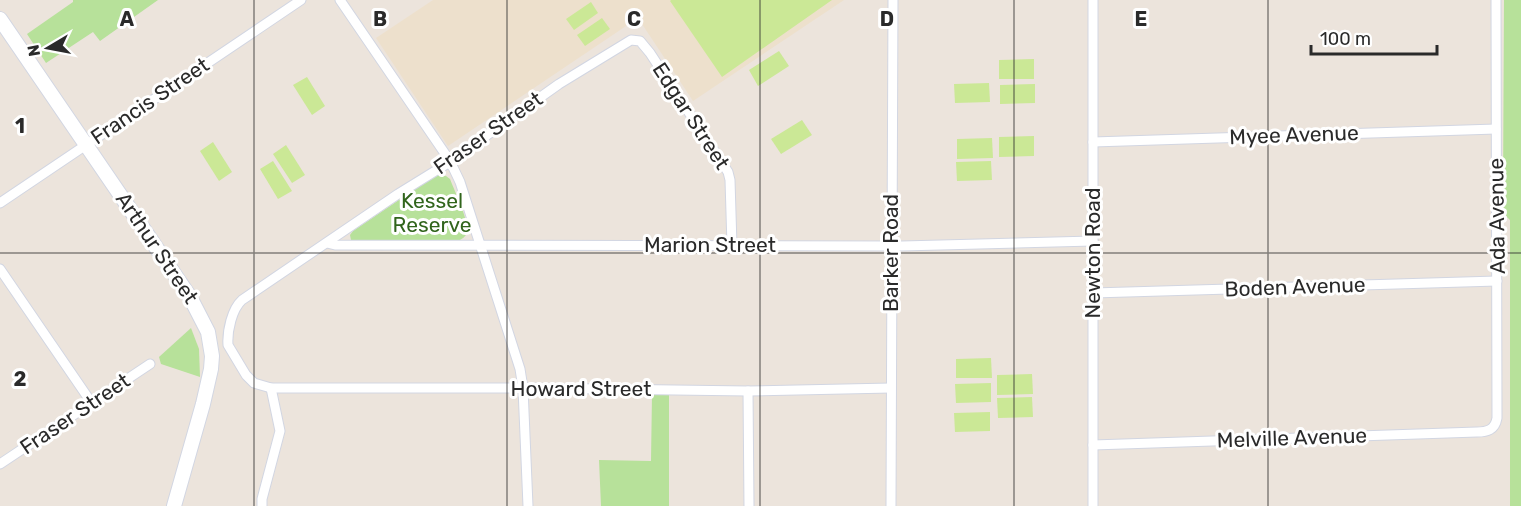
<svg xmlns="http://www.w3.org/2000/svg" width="1521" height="506" font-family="Rubik,sans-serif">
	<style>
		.education { fill: #ede0cc }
		.green { fill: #b7e19a }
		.pitch { fill: #cbe896 }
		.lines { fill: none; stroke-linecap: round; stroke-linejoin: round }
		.minor-casing { stroke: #d2d6e2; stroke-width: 11 }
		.secondary-casing { stroke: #d2d6e2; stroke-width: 16 }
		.minor { stroke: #fff; stroke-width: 9 }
		.secondary { stroke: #fff; stroke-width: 14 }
		.grid { fill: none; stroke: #2a2a2a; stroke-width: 1.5; stroke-opacity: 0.55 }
		.labels { text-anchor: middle; stroke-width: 6; stroke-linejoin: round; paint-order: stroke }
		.street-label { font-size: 21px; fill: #2a2a2a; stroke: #fff }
		.park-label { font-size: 21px; fill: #31651c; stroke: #fff }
		.grid-label { font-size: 20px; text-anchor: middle; font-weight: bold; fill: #2a2a2a; stroke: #fff; stroke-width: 6; stroke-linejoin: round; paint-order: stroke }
	</style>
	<rect width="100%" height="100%" fill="#ece4dc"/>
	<polygon class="education" points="433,0 844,0 693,101 638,18 448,146 376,38"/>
	<g class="green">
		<polygon points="73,0 158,0 100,41 93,32 46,63 27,34 73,2"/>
		<polygon points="1504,0 1521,0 1521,506 1510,506 1510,220 1504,214 1503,195"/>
		<path d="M436 175 446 176 450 179C454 190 472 226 466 235 463 239 458 241 454 243L351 240 350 235 353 231Z"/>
		<polygon points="191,328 199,349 200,377 161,364 159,357"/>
		<polygon points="652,394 669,394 669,506 601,506 599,460 651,461"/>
	</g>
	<g class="pitch">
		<polygon points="671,0 832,0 722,77 670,1"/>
		<polygon points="591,2 598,13 574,30 566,19"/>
		<polygon points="602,18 610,29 585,46 577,35"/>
		<polygon points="779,51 789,66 758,86 749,70"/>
		<polygon points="1034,59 1034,79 999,79 999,60"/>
		<polygon points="307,77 325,106 312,115 293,85"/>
		<polygon points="989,83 990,102 955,103 954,84"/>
		<polygon points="1035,84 1035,103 1000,104 1000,85"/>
		<polygon points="802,120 812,135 781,154 771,139"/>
		<polygon points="1034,136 1034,156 999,157 999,137"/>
		<polygon points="992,138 993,158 957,159 957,139"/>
		<polygon points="213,142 232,172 219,181 200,151"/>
		<polygon points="286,145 305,175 292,183 273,154"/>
		<polygon points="273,161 292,191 278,199 260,169"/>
		<polygon points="991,161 992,180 957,181 956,162"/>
		<polygon points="991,358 992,378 956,378 956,359"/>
		<polygon points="1032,374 1033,394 997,395 997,375"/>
		<polygon points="991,383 991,402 956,403 955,384"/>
		<polygon points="1032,397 1033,417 998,418 997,398"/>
		<polygon points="990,412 990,431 955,432 954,413"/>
	</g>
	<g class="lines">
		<g class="minor-casing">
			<g id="minor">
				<polyline points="340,0 450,161 460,182 520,369 523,388 528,506"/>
				<polyline points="1093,0 1093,506"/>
				<polyline points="1093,142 1496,129"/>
				<polyline points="0,203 301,0"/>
				<polyline points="327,243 335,245 902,246 1093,241"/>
				<path d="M732 246 730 180 728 172 650 53 640 41 631 40 559 84 445 165 398 194 242 300C232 309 227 331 228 345L246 375 254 383 271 388H528L748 391 891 388"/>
				<polyline points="0,269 91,402"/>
				<polyline points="1093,293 1497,281"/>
				<polyline points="748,391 749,506"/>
				<path d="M1093 445 1477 432C1487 432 1495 430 1497 418L1496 0"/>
				<polyline points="0,464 150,364"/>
				<polyline points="262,506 262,499 280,431 271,388"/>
				<polyline points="891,506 893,0"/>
			</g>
		</g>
		<g class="secondary-casing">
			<polyline id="secondary" points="0,19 190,297 208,332 212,356 211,369 203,404 174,506"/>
		</g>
		<use href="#minor" class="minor"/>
		<use href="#secondary" class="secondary"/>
	</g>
	<path class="grid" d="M254 0V506M507 0V506M760 0V506M1014 0V506M1268 0V506M0 253H1521"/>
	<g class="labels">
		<g class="street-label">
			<text transform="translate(150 101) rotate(-34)" y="7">Francis Street</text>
			<text transform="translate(691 116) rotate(57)" y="7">Edgar Street</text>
			<text transform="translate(488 133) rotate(-35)" y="7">Fraser Street</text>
			<text transform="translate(1294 135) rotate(-2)" y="7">Myee Avenue</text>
			<text transform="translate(1497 216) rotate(-91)" y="7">Ada Avenue</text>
			<text x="710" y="252">Marion Street</text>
			<text transform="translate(157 248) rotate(56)" y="7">Arthur Street</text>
			<text transform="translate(891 253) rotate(-90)" y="7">Barker Road</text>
			<text transform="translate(1093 253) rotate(-90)" y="7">Newton Road</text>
			<text transform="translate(1295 287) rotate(-2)" y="7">Boden Avenue</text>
			<text x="581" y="396">Howard Street</text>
			<text transform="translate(75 414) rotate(-34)" y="7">Fraser Street</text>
			<text transform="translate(1292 438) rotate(-2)" y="7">Melville Avenue</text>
		</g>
		<g class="park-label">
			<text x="432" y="208">Kessel<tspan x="432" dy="24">Reserve</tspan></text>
		</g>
	</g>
	<g class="grid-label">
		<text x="127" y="26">A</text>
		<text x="380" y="26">B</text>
		<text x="634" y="26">C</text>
		<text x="887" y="26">D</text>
		<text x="1141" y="26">E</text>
		<text x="20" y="133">1</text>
		<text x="20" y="386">2</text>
	</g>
	<g transform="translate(48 48) rotate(260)" stroke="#ffffff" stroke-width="4.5" paint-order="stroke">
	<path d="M0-4.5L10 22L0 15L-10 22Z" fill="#2a2a2a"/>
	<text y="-9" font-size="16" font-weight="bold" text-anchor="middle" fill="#2a2a2a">N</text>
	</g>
	<path d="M1311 45v9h126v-9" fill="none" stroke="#2a2a2a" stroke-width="3"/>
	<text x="1320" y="45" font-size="18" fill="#2a2a2a" stroke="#ffffff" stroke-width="4.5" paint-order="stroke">100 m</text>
</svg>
